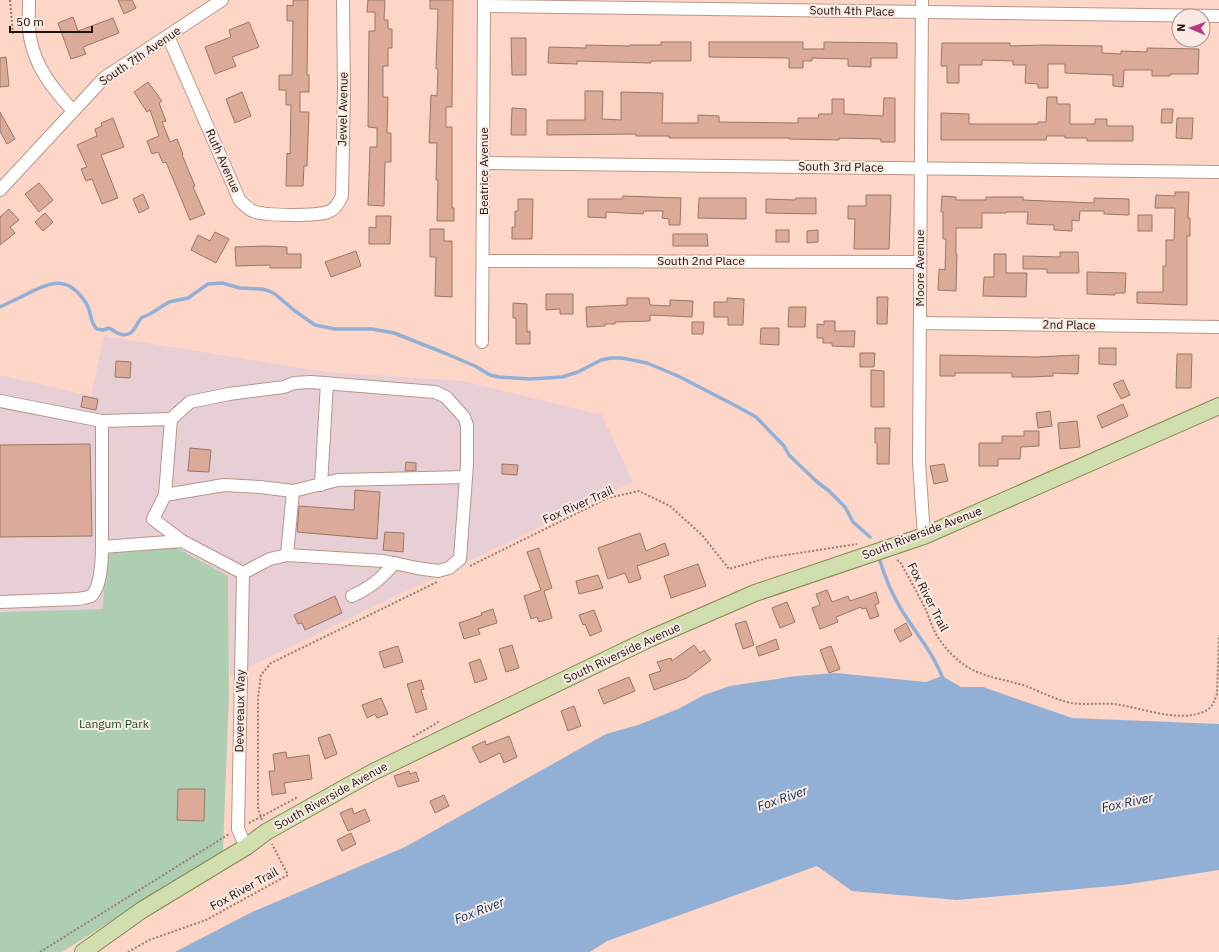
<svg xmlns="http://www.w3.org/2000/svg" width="1219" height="952" font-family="'IBM Plex Sans',sans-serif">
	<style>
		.industrial { fill: #e8cfd6 }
		.green { fill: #aeceb1 }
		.water { fill: #92b0d6 }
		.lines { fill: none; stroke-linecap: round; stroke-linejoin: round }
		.stream { stroke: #92b0d6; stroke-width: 3.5 }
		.building { fill: #dcaa98; stroke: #997669 }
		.minor-casing { stroke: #b99587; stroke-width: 14 }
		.major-casing { stroke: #7f8952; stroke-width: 18 }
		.path { stroke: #987d72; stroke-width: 2; stroke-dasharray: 2 2; stroke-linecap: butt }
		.minor { stroke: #fff; stroke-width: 12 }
		.major { stroke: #d1dead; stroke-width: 16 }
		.labels { text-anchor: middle; stroke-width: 4; stroke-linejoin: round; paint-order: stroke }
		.street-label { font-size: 12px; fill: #20130e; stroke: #faeae3 }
		.park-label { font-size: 12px; fill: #1a5225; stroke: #faeae3 }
		.water-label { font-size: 13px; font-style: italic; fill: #0a3563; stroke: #faeae3 }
	</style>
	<rect width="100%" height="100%" fill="#fed6c7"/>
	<polygon class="industrial" points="104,336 326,372 463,381 602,415 633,482 230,676 228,576 103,609 0,612 0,375 91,396"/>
	<polygon class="green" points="177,548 228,576 229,694 223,851 62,952 0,952 0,612 103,609 105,550"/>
	<polygon class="water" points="836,673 926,682 942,676 961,687 983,687 1072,718 1219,724 1219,870 1123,885 957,900 852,891 817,866 607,941 590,952 175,952 252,912 405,847 606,734 638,725 678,709 704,695 730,686 796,676"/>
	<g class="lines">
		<g class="stream">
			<path d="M0 307C8 303 17 299 25 295 51 281 68 275 86 303 92 312 89 322 97 329L103 330 109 328C113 330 116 333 120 334 133 338 135 326 141 318L150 314 169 302 188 298 208 284 222 283 240 288 262 289 269 291 275 294 295 311 315 325 335 329H372L394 333 442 352 475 366 490 375 499 377 530 379 562 377 578 372 601 360 611 358H622L647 363 678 376 740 408 756 417 784 446 789 455 816 481 829 491 845 507 853 522 870 537"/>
			<path d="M880 561C885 577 892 594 901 609 915 632 934 654 943 679"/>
		</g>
	</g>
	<g class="building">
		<polygon points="118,0 132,0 136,8 124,14"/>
		<polygon points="293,0 308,0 307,75 309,75 309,92 300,92 300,112 309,112 307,166 304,166 303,186 286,186 287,153 290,154 291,105 286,105 286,90 279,90 279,75 292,75 293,21 287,21 287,5 293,6"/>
		<polygon points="368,0 385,0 384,20 388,20 388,29 392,29 392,48 388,48 388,66 383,66 383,97 388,97 387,133 391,133 391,162 385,162 384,206 368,205 370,147 377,147 377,128 368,127 369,31 375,31 375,12 367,12"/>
		<polygon points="430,0 453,0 452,107 446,107 446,127 452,127 452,208 454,208 454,221 437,221 438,180 436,180 437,143 429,143 431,95 437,96 438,69 436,69 438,9 430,9"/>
		<polygon points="73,17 78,31 113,18 119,33 83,47 86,54 71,59 58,23"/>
		<polygon points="249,22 259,47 232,57 236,66 215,74 205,47 231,37 229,30"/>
		<polygon points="511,38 526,38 526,75 512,75"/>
		<polygon points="661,42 691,42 691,61 651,61 651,63 577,61 577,64 548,63 549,47 586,48 586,45 630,46 630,45 661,45"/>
		<polygon points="709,42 803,42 803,49 824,49 824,42 897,43 897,58 871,58 871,67 848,66 848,59 812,58 812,61 803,61 803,68 789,68 789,58 709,57"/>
		<polygon points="942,43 1010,43 1010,46 1043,45 1102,46 1102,53 1121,54 1121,51 1147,52 1147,48 1199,49 1198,74 1170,74 1170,76 1152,76 1152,70 1124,70 1123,87 1113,86 1113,75 1065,73 1065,64 1048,64 1048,88 1038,88 1038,84 1025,83 1026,65 1013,65 1013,61 982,60 982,65 959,65 959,83 947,83 947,66 941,66"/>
		<polygon points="6,57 9,86 0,87 0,58"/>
		<polygon points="148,82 162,101 159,103 166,121 162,122 170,142 177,139 183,154 182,155 195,186 193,187 205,214 190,220 166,162 163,163 158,152 152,154 147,141 159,136 150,110 147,112 134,92"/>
		<polygon points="585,91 603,91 602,119 621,120 621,92 663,93 662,123 698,123 698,115 719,116 719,122 798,123 798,118 818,118 819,114 832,114 832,99 844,99 844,114 883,116 884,98 895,98 895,142 881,142 881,139 839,138 839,140 789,139 789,138 669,138 669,136 636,136 636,134 547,135 547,120 585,120"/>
		<polygon points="242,92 251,116 235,123 226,99"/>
		<polygon points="1047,97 1057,97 1057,104 1070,104 1070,124 1095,124 1095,119 1107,119 1107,126 1133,126 1133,141 1087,141 1087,138 1065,138 1065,136 1047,136 1046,140 941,140 941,113 969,114 969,124 1038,124 1038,122 1046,122"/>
		<polygon points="512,108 526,109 526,135 511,135"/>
		<polygon points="1162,109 1173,109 1172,123 1161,123"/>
		<polygon points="0,112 15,139 7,144 0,131"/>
		<polygon points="113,118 124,147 101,155 118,198 102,204 92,179 86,181 81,169 87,167 77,145 97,136 95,129 102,126 101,123"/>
		<polygon points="1177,118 1193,118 1192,139 1176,138"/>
		<polygon points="39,183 53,200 39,212 25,194"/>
		<polygon points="1175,192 1189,192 1188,218 1190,218 1190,236 1187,236 1187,305 1137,303 1137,292 1163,292 1163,266 1166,266 1166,240 1174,240 1175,208 1155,208 1156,195 1175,196"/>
		<polygon points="143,194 149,208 139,213 133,199"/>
		<polygon points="866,195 891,195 889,249 854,249 855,219 848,219 848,206 866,206"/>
		<polygon points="623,196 681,198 680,225 669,225 669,219 662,218 663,211 644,211 643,214 606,212 606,218 588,217 588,199 622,199"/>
		<polygon points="942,196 956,197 956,200 986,200 986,197 1023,197 1023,200 1094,203 1094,198 1129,199 1129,215 1104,214 1104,211 1080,211 1079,221 1072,220 1072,231 1054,230 1054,225 1027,224 1028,212 1006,212 1006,213 982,213 982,228 956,228 956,254 957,254 956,291 938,290 939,269 945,270 946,239 943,239 943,212 941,212"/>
		<polygon points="699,198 746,198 746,219 698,218"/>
		<polygon points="796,198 816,198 816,214 766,213 766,199 795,200"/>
		<polygon points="518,199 533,199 532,239 512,239 512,227 515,227 515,211 518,211"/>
		<polygon points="9,209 19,220 10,227 15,233 0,245 0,217"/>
		<polygon points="45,213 53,222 43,231 35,222"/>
		<rect x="1138" y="215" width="14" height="16"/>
		<polygon points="376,216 391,216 390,244 369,244 369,227 376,228"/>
		<polygon points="430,229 444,229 444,241 452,241 452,297 435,296 436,257 430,257"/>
		<rect x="776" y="230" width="13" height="12"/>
		<polygon points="818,230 818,242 807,243 807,231"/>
		<polygon points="215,232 229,239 216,263 191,250 198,235 210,241"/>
		<polygon points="673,234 707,234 708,246 673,246"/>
		<polygon points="265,246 287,247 287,254 301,254 301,268 270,268 270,265 236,266 235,247"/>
		<polygon points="356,251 361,266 331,277 325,262"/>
		<polygon points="1060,252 1078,252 1079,273 1047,273 1047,269 1023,269 1023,256 1060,257"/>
		<polygon points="994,254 1006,254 1006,273 1027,273 1026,297 983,296 984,277 994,277"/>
		<polygon points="1087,272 1126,273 1125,293 1115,293 1115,295 1087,294"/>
		<polygon points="546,294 573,294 573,314 560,314 560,309 546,310"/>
		<polygon points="877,297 888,297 887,324 877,324"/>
		<polygon points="627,298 649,298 650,305 670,306 670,300 693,301 692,317 650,315 650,321 615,322 615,324 605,324 605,326 587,327 586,307 627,305"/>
		<polygon points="727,298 744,299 743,325 728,325 728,317 714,317 714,302 727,302"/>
		<polygon points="513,303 527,304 527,332 530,331 530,344 516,344 516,318 513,318"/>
		<polygon points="789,307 806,307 805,327 788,327"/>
		<polygon points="824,321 835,321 835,331 855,331 854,347 832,346 832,343 823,343 823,338 817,338 817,324 824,325"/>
		<polygon points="692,322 704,322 703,334 692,334"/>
		<polygon points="761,328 779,328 779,345 760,344"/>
		<polygon points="1099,348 1116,348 1116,365 1099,364"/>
		<polygon points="860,353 875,353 874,367 860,367"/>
		<polygon points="1177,354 1192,354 1191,388 1176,388"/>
		<polygon points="940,355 1036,357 1079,355 1078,374 1053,373 1053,376 1030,377 1012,377 1012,373 955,373 955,376 940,376"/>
		<polygon points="116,361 131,362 130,378 115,377"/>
		<polygon points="871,370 884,371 884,407 871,407"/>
		<polygon points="1123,380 1130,395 1121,399 1113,384"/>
		<polygon points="83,396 98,399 96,410 81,407"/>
		<polygon points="1123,404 1128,416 1102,428 1097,416"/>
		<polygon points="1050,411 1052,426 1038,428 1036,413"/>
		<polygon points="1077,421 1080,447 1060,449 1058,423"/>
		<polygon points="875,428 890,428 889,464 877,464 877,443 875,443"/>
		<polygon points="1024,431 1039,431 1039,446 1021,447 1020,459 998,459 998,466 979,466 979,443 1002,443 1002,436 1024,436"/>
		<polygon points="90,444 92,536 0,537 0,445"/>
		<polygon points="190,448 211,450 209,472 188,471"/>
		<polygon points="406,462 416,463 416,471 405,471"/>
		<polygon points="502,464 518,465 517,475 502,474"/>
		<polygon points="944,464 948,481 934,484 930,466"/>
		<polygon points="355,490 380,492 377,539 297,532 299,506 354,510"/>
		<polygon points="385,532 404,533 403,552 383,550"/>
		<polygon points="640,533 646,551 665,543 669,555 637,566 641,579 629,583 625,573 608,579 598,548"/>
		<polygon points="539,548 552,588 544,591 552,618 539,622 537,617 531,619 524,596 541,590 527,552"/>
		<polygon points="698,564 706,586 671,598 664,576"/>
		<polygon points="598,575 603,588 579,594 576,581"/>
		<polygon points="827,590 832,602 848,596 850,601 876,592 879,603 875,605 879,616 870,619 866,608 862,609 861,607 836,617 838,622 820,629 812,608 820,605 816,594"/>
		<polygon points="335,596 342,613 305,630 302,623 298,624 294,615"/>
		<polygon points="787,602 795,622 780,628 772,608"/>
		<polygon points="493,609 497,623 478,629 480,634 464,639 459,623 482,615 481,613"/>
		<polygon points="594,610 602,631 590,636 585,624 583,625 579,615"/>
		<polygon points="746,621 754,645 743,649 735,624"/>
		<polygon points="906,623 912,635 900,642 894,630"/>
		<polygon points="776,639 779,649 759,656 756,647"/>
		<polygon points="512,645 519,668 506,672 499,649"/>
		<polygon points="694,645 700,653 704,650 711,660 687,678 654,690 649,675 661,671 657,662 671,658 672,661"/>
		<polygon points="398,646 403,662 384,668 379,652"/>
		<polygon points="831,646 840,669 829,673 820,650"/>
		<polygon points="480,659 487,679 475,683 469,663"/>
		<polygon points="629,677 635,691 604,704 598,690"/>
		<polygon points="421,680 424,689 421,690 427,709 416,713 407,684"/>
		<polygon points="381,698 388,714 377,718 375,714 367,718 362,705"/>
		<polygon points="574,706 581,726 568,731 561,711"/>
		<polygon points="330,734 337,754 325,759 318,738"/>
		<polygon points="509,736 517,757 504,763 500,753 480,763 472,747 485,741 486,745"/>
		<polygon points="286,752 287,758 309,755 312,779 284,783 286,793 272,795 269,771 275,771 273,754"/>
		<polygon points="409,771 410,774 416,772 419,781 398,787 394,776"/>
		<polygon points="178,789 205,789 204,821 177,820"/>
		<polygon points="444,795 449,806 435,813 430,801"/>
		<polygon points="352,808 354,814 365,809 370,821 348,831 340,813"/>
		<polygon points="351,833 356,844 342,851 337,840"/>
	</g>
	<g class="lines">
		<g class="minor-casing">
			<g id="minor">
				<path d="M29 0C29 12 28 25 30 37 35 67 53 89 73 111"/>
				<polyline points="922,0 919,462 924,536"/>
				<polyline points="484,6 1219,16"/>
				<path d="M168 36 240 201C244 204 248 209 253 211 264 216 316 216 328 212 336 209 338 203 342 196L344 89 343 0"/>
				<polyline points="484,163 1219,172"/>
				<polyline points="0,190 104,78 222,0"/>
				<polyline points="483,261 920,262"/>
				<polyline points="920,323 1219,327"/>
				<polyline points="482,342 484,0"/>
				<polyline points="0,401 102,421 171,419 165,495 153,519 182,541 243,573"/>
				<polyline points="171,419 190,402 229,394 284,387 294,383 311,382 435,392 446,397 464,417 467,425 467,464 460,559 449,568 438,571 417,568 384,561 287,555 270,559 243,573"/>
				<polyline points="102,421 102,547 182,541"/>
				<polyline points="321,485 327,383"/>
				<polyline points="165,495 224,485 260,487 293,491 338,480 466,477"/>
				<polyline points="287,555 293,491"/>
				<polyline points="243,573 238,829 246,847"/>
				<path d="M352 596C373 586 379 580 395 563"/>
				<path d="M0 602 78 599C82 598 87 598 91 596 101 588 102 558 102 547"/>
			</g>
		</g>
		<g class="major-casing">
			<polyline id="major" points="83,952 142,910 246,847 266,832 373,772 649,639 755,593 924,536 1219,406"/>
		</g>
		<g class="path">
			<polyline points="10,0 13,35"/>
			<path d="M897 560 900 562C909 578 918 594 926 610 929 617 931 624 934 630 940 643 952 656 963 664 981 677 1003 679 1023 685 1039 691 1054 699 1071 703 1085 705 1099 703 1114 704 1140 707 1177 723 1203 712 1212 709 1214 702 1217 694L1219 635"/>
			<polyline points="470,566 608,498 639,491 670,506 702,535 729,569 767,558 857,544"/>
			<polyline points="413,737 440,721"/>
			<polyline points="262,820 258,809 258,698 261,675 271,663 437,582"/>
			<polyline points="249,823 298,797"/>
			<polyline points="40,952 229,834"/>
			<polyline points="128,952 149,940 206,920 288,875 272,844"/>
		</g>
		<use href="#minor" class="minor"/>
		<use href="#major" class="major"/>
	</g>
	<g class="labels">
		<g class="street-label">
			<text transform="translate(852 11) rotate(1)" y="4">South 4th Place</text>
			<text transform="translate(140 56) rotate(-34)" y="4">South 7th Avenue</text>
			<text transform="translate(343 109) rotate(-89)" y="4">Jewel Avenue</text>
			<text transform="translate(223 161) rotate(66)" y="4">Ruth Avenue</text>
			<text transform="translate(841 167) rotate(1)" y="4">South 3rd Place</text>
			<text transform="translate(484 171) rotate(-90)" y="4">Beatrice Avenue</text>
			<text x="701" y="265">South 2nd Place</text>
			<text transform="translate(920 268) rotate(-90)" y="4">Moore Avenue</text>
			<text transform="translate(1069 325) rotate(1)" y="4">2nd Place</text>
			<text transform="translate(578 505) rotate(-24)" y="4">Fox River Trail</text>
			<text transform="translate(922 533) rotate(-21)" y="4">South Riverside Avenue</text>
			<text transform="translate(928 597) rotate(63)" y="4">Fox River Trail</text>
			<text transform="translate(622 653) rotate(-25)" y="4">South Riverside Avenue</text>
			<text transform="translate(240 711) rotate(-89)" y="4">Devereaux Way</text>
			<text transform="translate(331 796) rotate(-29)" y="4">South Riverside Avenue</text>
			<text transform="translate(244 889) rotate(-29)" y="4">Fox River Trail</text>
		</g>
		<g class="park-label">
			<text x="114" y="728">Langum Park</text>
		</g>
		<g class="water-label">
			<text transform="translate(782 798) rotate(-19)" y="5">Fox River</text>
			<text transform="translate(1127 802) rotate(-12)" y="5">Fox River</text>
			<text transform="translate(479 910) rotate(-21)" y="5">Fox River</text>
		</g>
	</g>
	<g transform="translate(1191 28) rotate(272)"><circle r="19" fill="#faeae3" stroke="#a3948e"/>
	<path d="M0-3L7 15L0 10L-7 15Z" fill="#b93984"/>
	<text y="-6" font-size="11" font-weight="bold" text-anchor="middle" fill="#20130e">N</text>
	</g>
	<path d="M10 26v6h82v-6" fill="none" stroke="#20130e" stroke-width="2"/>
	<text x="16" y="26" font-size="12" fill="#20130e" stroke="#faeae3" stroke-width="3" paint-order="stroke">50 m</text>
</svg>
